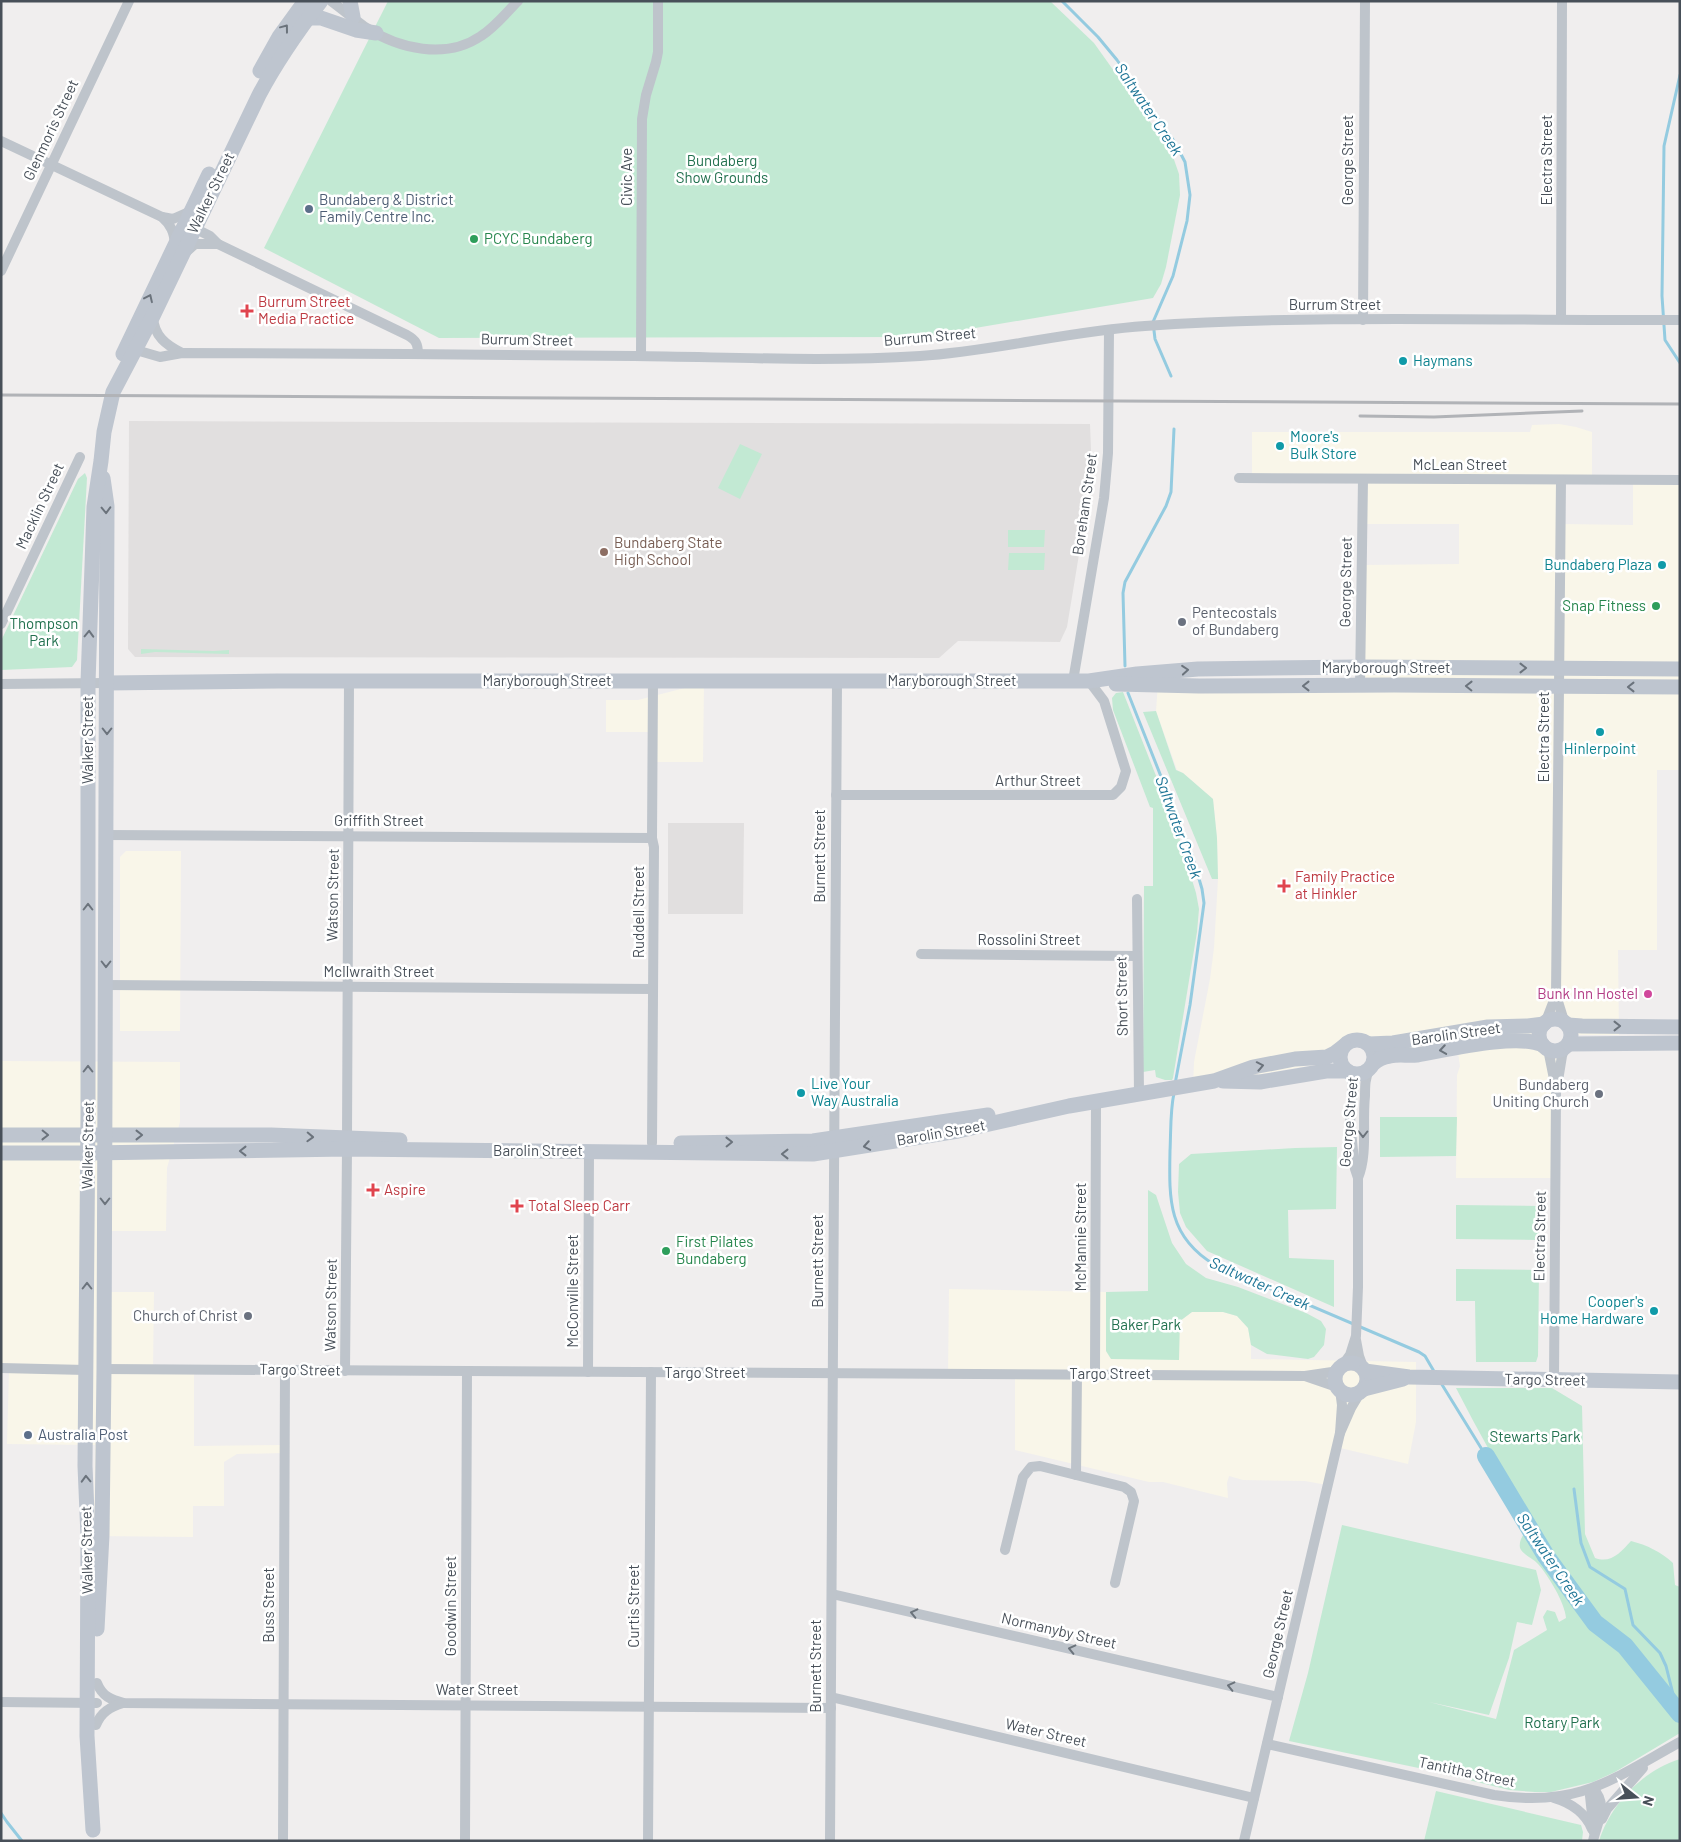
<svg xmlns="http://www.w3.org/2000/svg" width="1681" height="1842" font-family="Barlow,sans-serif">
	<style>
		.commercial { fill: #f9f6e9 }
		.education { fill: #e1dfdf }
		.green { fill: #c2e9d3 }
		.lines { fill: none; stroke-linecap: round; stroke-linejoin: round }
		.stream { stroke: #94cbe0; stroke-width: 3 }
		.river { stroke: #94cbe0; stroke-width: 18 }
		.street { stroke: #bec4cb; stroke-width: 10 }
		.secondary { stroke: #bec5cf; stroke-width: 15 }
		.rail { stroke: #b1b3b7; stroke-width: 3 }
		.oneway { stroke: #6b737c }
		.oneway2 { stroke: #6b737b }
		.service-dot { fill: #5c6f8a; stroke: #fff; stroke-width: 2 }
		.leisure-dot { fill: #2e9e5b; stroke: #fff; stroke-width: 2 }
		.health-dot { fill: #e0444e; stroke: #fff; stroke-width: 2 }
		.culture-dot { fill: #0f9aa8; stroke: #fff; stroke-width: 2 }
		.education-dot { fill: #8d6e63; stroke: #fff; stroke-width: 2 }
		.worship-dot { fill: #6b7280; stroke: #fff; stroke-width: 2 }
		.hotel-dot { fill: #d1479c; stroke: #fff; stroke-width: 2 }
		.labels { text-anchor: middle; stroke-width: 5; stroke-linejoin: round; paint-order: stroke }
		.street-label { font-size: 15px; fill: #485059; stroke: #fff }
		.park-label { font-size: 15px; fill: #22714f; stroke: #fff }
		.service-label { font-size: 15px; fill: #4e5e75; stroke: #fff; text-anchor: start }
		.leisure-label { font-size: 15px; fill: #27864d; stroke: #fff; text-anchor: start }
		.health-label { font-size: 15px; fill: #be3a42; stroke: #fff; text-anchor: start }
		.culture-label { font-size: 15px; fill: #0d838f; stroke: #fff; text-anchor: start }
		.education-label { font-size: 15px; fill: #785e54; stroke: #fff; text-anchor: start }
		.worship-label { font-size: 15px; fill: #5b616d; stroke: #fff; text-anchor: end }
		.hotel-label { font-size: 15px; fill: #b23c85; stroke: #fff; text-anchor: end }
		.water-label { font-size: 16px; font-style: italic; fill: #1e7596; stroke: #fff }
	</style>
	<rect width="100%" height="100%" fill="#f0eeee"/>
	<g class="commercial">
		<polygon points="1559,424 1576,427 1592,432 1592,481 1562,481 1562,524 1633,525 1633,481 1680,481 1680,770 1657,770 1657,950 1618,950 1619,1035 1570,1035 1570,1031 1561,1022 1557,1021 1547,1023 1542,1031 1541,1038 1549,1048 1557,1049 1554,1178 1456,1178 1457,1075 1460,1066 1456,1040 1373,1055 1371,1050 1365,1043 1356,1041 1347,1045 1342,1054 1342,1060 1193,1086 1194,1062 1210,979 1214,948 1218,879 1217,838 1213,799 1183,773 1177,770 1156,711 1158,683 1361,685 1363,565 1459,564 1459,524 1363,524 1363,479 1252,477 1252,432 1530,432 1532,425"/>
		<polygon points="704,683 703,762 653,762 654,732 606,732 606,700 638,700"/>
		<polygon points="126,851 181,851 180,1031 120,1031 120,857"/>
		<polygon points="1,1061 180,1062 180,1122 167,1168 166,1231 98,1231 97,1292 154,1292 153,1370 194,1370 194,1446 284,1445 284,1453 237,1454 224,1462 224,1506 193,1506 193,1537 94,1536 95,1445 7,1444 9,1370 1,1369"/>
		<polygon points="949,1289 1106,1292 1106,1351 1180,1321 1192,1312 1223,1312 1237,1316 1248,1328 1251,1345 1251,1359 1416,1362 1416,1422 1408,1464 1336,1447 1327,1485 1305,1481 1243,1480 1229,1476 1227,1483 1228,1498 1163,1482 1149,1482 1015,1450 1015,1375 948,1375"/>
	</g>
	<g class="education">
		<polygon points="129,421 1090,424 1092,476 1067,627 1060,642 958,641 939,658 135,657 128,649"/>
		<polygon points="668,823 744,823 743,914 668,914"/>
	</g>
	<g class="green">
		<polygon points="388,1 1050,1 1094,43 1171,151 1179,174 1180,195 1166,267 1161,284 1153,298 922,337 439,338 264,248"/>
		<polygon points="740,444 762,454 740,499 718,488"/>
		<polygon points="85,473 87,478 77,660 72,667 1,670 1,641 78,479"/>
		<polygon points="1008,530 1045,530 1044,547 1008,547"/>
		<polygon points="1009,553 1045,553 1044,570 1008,570"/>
		<polygon points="141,649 214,651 229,650 229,654 155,652 141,654"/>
		<polygon points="1123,692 1175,824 1196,893 1199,909 1197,932 1173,1078 1172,1080 1165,1080 1156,1077 1155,1070 1143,1072 1144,886 1153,886 1153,808 1150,807 1113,710 1112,698 1116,693"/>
		<polygon points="1156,711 1176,770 1183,773 1213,799 1217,838 1218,879 1212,879 1143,712"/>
		<polygon points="1380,1117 1457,1117 1456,1156 1380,1157"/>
		<polygon points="1337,1147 1336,1209 1288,1210 1289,1258 1334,1260 1334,1307 1207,1251 1186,1227 1180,1213 1178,1192 1179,1164 1191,1154 1295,1148"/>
		<polygon points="1148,1190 1156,1195 1172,1243 1186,1264 1206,1278 1238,1287 1306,1313 1321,1321 1326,1329 1324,1345 1314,1357 1308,1359 1267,1354 1251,1345 1248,1328 1237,1316 1223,1312 1192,1312 1180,1321 1179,1360 1111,1359 1106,1351 1106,1292 1148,1291"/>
		<polygon points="1456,1205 1539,1206 1539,1240 1456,1239"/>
		<polygon points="1456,1269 1539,1270 1538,1356 1536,1362 1476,1362 1475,1301 1456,1301"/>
		<path d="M1456 1388H1552L1582 1406 1585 1534 1595 1558C1611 1564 1621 1552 1631 1541 1647 1545 1661 1552 1673 1563L1675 1585 1680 1587V1733L1615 1772 1593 1782 1551 1792H1535L1509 1790 1433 1771 1289 1741 1308 1673 1342 1525 1536 1570 1541 1590 1532 1625 1517 1622 1509 1658 1489 1715 1429 1702 1496 1719 1514 1650 1547 1630 1543 1617 1547 1610 1555 1612 1559 1622 1566 1618C1565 1603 1548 1575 1538 1564 1533 1558 1523 1555 1520 1548 1519 1543 1521 1538 1524 1534L1532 1540 1560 1588 1571 1599 1577 1593C1533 1527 1492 1459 1456 1388Z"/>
		<path d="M1680 1759V1841H1599C1610 1805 1643 1770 1680 1759Z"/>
		<polygon points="1436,1791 1581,1825 1583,1832 1582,1841 1424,1841"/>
	</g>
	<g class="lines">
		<g class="stream">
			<polyline points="1062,1 1098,37 1117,60 1174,141 1185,162 1190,195 1187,221 1173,276 1153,322 1155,339 1171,376"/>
			<polyline points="1680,75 1664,146 1662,296 1665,340 1680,363"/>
			<polyline points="1125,666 1123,593 1125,582 1166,506 1171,492 1174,429"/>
			<polyline points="1128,693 1192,855 1202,889 1204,903 1190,1005 1175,1084"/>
			<path d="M1174 1093C1170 1112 1171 1131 1170 1151 1169 1200 1168 1237 1215 1265L1419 1352 1425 1356 1435 1373"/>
			<polyline points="1441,1383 1486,1456"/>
			<polyline points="1574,1489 1581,1543 1590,1567 1625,1589 1633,1625 1660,1653 1666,1666 1677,1710"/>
			<polyline points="1,1813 7,1822 22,1841"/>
		</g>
		<polyline class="river" points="1486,1456 1546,1556 1595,1623 1625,1646 1680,1714"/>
		<g class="street">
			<path d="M331 1C343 10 354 19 365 27 399 49 446 60 481 36 495 27 506 13 518 1"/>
			<path d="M1 141 162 217C171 225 174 232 175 244"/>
			<polyline points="162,217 173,219 191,211"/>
			<path d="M191 229 194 228 210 236 218 244 407 335C416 340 418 344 418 354"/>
			<polyline points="185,253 195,244 218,244"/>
			<polyline points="1,271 129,1"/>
			<path d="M153 317C154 336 166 345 182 353"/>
			<polyline points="1561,319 1562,1"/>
			<polyline points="1363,320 1365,1"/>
			<path d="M133 344 136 350 160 357 182 353C333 354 483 354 634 356 730 357 825 362 920 356 996 351 1069 331 1145 326 1323 314 1502 321 1680 320"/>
			<polyline points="641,356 642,119 646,95 656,62 658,52 658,1"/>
			<polyline points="1239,478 1680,480"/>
			<polyline points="1561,480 1556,995 1564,1021"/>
			<polyline points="1,624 80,457"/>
			<polyline points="1073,681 1104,498 1108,453 1109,330"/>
			<polyline points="1,684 107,683"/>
			<polyline points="1360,686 1363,479"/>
			<polyline points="836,795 1113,795 1121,787 1126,771 1104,701 1089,681"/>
			<polyline points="106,835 652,838"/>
			<polyline points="1137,899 1139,1094"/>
			<polyline points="921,954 1137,956"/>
			<polyline points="106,985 653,989"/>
			<polyline points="1546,1021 1556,995"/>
			<polyline points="1545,1047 1549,1054 1555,1084"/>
			<polyline points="347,1138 349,681"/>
			<polyline points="652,1143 654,847 652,838 653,681"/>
			<path d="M1358 1178C1368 1153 1362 1123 1365 1096 1365 1086 1365 1077 1370 1069"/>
			<polyline points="1356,1340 1359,1356 1363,1367"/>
			<polyline points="1342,1366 1350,1355 1356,1336 1358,1287 1358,1178 1355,1169 1350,1122 1353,1084 1348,1071"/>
			<polyline points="1,1368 86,1370"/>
			<polyline points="104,1369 1305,1376"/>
			<polyline points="345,1371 347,1149"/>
			<polyline points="588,1372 589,1151"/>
			<polyline points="1095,1374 1096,1101"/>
			<polyline points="1554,1380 1556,1093 1562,1056 1565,1047"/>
			<polyline points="1337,1387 1305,1376 1332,1372 1339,1368"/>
			<polyline points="1340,1390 1342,1405 1340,1433 1351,1408 1360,1393"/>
			<polyline points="1076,1475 1077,1374"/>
			<polyline points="1005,1550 1023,1477 1031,1467 1040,1466 1124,1487 1131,1492 1134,1501 1115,1583"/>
			<polyline points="832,1594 1278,1697"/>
			<path d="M97 1683C102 1696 111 1700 124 1703L831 1708"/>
			<polyline points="831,1697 1254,1798"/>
			<polyline points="1,1702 97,1703"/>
			<path d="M96 1725C101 1712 110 1707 123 1703"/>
			<path d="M1267 1744 1494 1795C1578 1808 1611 1780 1680 1742"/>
			<path d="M1554 1798C1571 1803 1585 1812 1592 1829"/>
			<polyline points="1602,1819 1607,1809 1643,1768"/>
			<polyline points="283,1841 285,1370"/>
			<polyline points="465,1841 467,1371"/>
			<polyline points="648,1841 651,1372"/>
			<polyline points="830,1841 837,682"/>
			<polyline points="1244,1841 1340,1433"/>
			<path d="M1593 1841C1597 1823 1609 1804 1593 1789L1590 1796 1594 1833"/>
		</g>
		<g class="secondary">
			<polyline points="350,1 353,17"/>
			<polyline points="308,18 321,18 356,30 376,33"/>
			<polyline points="260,71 279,37 305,1"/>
			<polyline points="123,354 209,174"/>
			<polyline points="107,683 278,681 1089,681 1137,674 1198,669 1360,667 1680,669"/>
			<polyline points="1116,684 1199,686 1394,685 1680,687"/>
			<circle cx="1555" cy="1035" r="16"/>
			<polyline points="1568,1025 1582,1026 1680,1027"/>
			<circle cx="1357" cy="1057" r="17"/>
			<polyline points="1369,1044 1393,1043 1488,1027 1528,1026 1544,1024"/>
			<polyline points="1569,1044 1680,1043"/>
			<path d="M1373 1064C1378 1059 1383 1057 1390 1056 1399 1054 1408 1056 1417 1055 1447 1050 1516 1033 1543 1045"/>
			<polyline points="1223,1081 1260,1082 1326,1071 1347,1071"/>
			<polyline points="1,1135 271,1135 400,1140"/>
			<polyline points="681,1143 813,1141 988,1115"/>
			<polyline points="1,1153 88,1153 347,1149 813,1154 958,1131 1069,1106 1214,1081 1253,1067 1295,1059 1327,1057 1335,1053 1344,1046"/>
			<circle cx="1351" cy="1379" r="16"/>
			<polyline points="1365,1371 1409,1377 1680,1382"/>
			<polyline points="1364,1389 1403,1379"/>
			<polyline points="97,1629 102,1535 104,1369 107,506 103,478"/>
			<path d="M93 1830 87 1736 88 1536 85 1466 88 1114V683L94 507 101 461 104 432 113 392 153 316 259 95C277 61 298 31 321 1"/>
		</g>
		<g class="rail">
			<polyline points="1,395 1680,404"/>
			<polyline points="1360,416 1434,417 1582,411"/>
		</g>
	</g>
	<defs><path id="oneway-chevron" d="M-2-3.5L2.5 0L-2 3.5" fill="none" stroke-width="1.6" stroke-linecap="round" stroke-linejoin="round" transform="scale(1.25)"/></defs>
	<g class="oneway">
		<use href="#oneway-chevron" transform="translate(285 28) rotate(-53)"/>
		<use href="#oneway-chevron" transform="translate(149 298) rotate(-65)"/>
		<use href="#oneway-chevron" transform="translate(106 510) rotate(88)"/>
		<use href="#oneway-chevron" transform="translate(89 634) rotate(-88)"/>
		<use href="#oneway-chevron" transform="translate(1523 668)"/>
		<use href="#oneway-chevron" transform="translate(1185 670) rotate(-5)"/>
		<use href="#oneway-chevron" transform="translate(1306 686) rotate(180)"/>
		<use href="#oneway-chevron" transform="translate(1469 686) rotate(-179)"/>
		<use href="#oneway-chevron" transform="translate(1631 687) rotate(-180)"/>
		<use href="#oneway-chevron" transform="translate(107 731) rotate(90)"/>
		<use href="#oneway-chevron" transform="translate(88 907) rotate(-90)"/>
		<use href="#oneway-chevron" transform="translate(106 964) rotate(90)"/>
		<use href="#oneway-chevron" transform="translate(1617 1026)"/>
		<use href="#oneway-chevron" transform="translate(1443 1050) rotate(171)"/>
		<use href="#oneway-chevron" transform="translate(1260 1066) rotate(-11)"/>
		<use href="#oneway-chevron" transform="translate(88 1069) rotate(-90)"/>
		<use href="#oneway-chevron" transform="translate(45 1135) rotate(1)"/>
		<use href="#oneway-chevron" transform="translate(139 1135)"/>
		<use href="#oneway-chevron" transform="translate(310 1137) rotate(2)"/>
		<use href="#oneway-chevron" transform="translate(729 1142) rotate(-1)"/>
		<use href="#oneway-chevron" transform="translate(867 1146) rotate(170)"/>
		<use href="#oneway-chevron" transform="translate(243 1151) rotate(180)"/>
		<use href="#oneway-chevron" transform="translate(785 1154) rotate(180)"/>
		<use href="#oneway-chevron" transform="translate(105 1201) rotate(90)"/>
		<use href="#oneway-chevron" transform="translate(87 1286) rotate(-90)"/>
		<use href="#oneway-chevron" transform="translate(86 1479) rotate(-92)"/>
	</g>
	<g class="oneway2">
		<use href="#oneway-chevron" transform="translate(1363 1134) rotate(90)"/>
		<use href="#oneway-chevron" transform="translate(914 1613) rotate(-167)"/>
		<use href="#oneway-chevron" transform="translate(1072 1649) rotate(-167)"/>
		<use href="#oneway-chevron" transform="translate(1231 1686) rotate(-167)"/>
	</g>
	<g class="service-dot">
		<circle cx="309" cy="209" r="5"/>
		<circle cx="28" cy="1435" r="5"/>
	</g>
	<g class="leisure-dot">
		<circle cx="474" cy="239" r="5"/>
		<circle cx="1656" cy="606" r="5"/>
		<circle cx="666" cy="1251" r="5"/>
	</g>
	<g class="health-dot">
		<path d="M244.5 303.5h5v5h5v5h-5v5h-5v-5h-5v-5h5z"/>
		<path d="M1281.5 878.5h5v5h5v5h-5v5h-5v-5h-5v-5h5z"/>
		<path d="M370.5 1182.5h5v5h5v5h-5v5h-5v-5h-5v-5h5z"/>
		<path d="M514.5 1198.5h5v5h5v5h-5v5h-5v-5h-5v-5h5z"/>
	</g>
	<g class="culture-dot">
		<circle cx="1403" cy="361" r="5"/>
		<circle cx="1280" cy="446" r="5"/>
		<circle cx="1662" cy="565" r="5"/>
		<circle cx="1600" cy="732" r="5"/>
		<circle cx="801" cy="1093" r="5"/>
		<circle cx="1654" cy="1311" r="5"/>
	</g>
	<circle class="education-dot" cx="604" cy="552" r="5"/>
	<g class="worship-dot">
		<circle cx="1182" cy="622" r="5"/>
		<circle cx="1599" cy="1094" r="5"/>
		<circle cx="248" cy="1316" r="5"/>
	</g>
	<circle class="hotel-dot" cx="1648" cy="994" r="5"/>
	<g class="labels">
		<g class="street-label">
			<text transform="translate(51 130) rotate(-65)" y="5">Glenmoris Street</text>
			<text transform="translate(1348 160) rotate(-90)" y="5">George Street</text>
			<text transform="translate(1547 160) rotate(-90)" y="5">Electra Street</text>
			<text transform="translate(627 177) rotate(-90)" y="5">Civic Ave</text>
			<text transform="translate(211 193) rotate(-64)" y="5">Walker Street</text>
			<text x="1335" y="310">Burrum Street</text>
			<text transform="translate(930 337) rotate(-5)" y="5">Burrum Street</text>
			<text transform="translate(527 340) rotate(1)" y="5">Burrum Street</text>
			<text x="1460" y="470">McLean Street</text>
			<text transform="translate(1085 504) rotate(-82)" y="5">Boreham Street</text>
			<text transform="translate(40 506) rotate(-65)" y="5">Macklin Street</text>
			<text transform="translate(1346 582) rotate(-89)" y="5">George Street</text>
			<text x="1386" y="673">Maryborough Street</text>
			<text x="547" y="686">Maryborough Street</text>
			<text x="952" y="686">Maryborough Street</text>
			<text transform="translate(1544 737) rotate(-90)" y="5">Electra Street</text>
			<text transform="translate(88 740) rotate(-90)" y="5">Walker Street</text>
			<text x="1038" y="786">Arthur Street</text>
			<text x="379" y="826">Griffith Street</text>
			<text transform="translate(820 856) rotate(-90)" y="5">Burnett Street</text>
			<text transform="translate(333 895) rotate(-89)" y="5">Watson Street</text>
			<text transform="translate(639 912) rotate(-90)" y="5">Ruddell Street</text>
			<text x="1029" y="945">Rossolini Street</text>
			<text x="379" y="977">McIlwraith Street</text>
			<text transform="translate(1122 996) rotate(-91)" y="5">Short Street</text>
			<text transform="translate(1456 1034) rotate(-8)" y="5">Barolin Street</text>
			<text transform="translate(1349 1122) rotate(-85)" y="5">George Street</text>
			<text transform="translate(941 1133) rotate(-10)" y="5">Barolin Street</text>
			<text transform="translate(88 1145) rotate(-89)" y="5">Walker Street</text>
			<text x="538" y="1156">Barolin Street</text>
			<text transform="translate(1540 1236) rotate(-89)" y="5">Electra Street</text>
			<text transform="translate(1081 1237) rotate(-90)" y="5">McMannie Street</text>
			<text transform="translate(818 1261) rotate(-90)" y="5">Burnett Street</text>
			<text transform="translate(573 1291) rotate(-90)" y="5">McConville Street</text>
			<text transform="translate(331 1305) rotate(-89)" y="5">Watson Street</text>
			<text transform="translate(300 1370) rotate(1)" y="5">Targo Street</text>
			<text x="705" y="1378">Targo Street</text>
			<text x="1110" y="1379">Targo Street</text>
			<text transform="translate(1545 1380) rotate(1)" y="5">Targo Street</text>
			<text transform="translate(87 1550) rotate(-91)" y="5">Walker Street</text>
			<text transform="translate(269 1605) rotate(-90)" y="5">Buss Street</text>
			<text transform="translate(451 1606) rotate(-90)" y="5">Goodwin Street</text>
			<text transform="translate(634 1606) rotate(-90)" y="5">Curtis Street</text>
			<text transform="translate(1059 1631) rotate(13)" y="5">Normanyby Street</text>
			<text transform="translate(1278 1634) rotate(-77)" y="5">George Street</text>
			<text transform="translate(816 1666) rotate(-90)" y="5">Burnett Street</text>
			<text x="477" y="1695">Water Street</text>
			<text transform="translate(1046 1733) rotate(13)" y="5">Water Street</text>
			<text transform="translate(1467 1772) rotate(12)" y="5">Tantitha Street</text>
		</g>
		<g class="park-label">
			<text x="722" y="166">Bundaberg<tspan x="722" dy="17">Show Grounds</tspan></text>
			<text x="44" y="629">Thompson<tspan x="44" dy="17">Park</tspan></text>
			<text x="1146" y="1330">Baker Park</text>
			<text x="1535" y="1442">Stewarts Park</text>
			<text x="1562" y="1728">Rotary Park</text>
		</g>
		<g class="service-label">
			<text x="319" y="205">Bundaberg &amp; District<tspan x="319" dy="17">Family Centre Inc.</tspan></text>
			<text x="38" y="1440">Australia Post</text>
		</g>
		<g class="leisure-label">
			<text x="484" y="244">PCYC Bundaberg</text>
			<text x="1646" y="611" text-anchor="end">Snap Fitness</text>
			<text x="676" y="1247">First Pilates<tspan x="676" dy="17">Bundaberg</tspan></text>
		</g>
		<g class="health-label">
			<text x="258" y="307">Burrum Street<tspan x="258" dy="17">Media Practice</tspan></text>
			<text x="1295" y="882">Family Practice<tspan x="1295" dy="17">at Hinkler</tspan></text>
			<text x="384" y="1195">Aspire</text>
			<text x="528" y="1211">Total Sleep Carr</text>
		</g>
		<g class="culture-label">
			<text x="1413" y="366">Haymans</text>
			<text x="1290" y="442">Moore's<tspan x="1290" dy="17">Bulk Store</tspan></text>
			<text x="1652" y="570" text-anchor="end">Bundaberg Plaza</text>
			<text x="1600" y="754" text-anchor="middle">Hinlerpoint</text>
			<text x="811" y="1089">Live Your<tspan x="811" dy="17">Way Australia</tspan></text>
			<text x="1644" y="1307" text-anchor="end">Cooper's<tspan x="1644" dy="17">Home Hardware</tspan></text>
		</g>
		<g class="education-label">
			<text x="614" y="548">Bundaberg State<tspan x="614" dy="17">High School</tspan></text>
		</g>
		<g class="worship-label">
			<text x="1192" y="618" text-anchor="start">Pentecostals<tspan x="1192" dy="17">of Bundaberg</tspan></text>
			<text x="1589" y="1090">Bundaberg<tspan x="1589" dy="17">Uniting Church</tspan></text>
			<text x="238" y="1321">Church of Christ</text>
		</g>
		<g class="hotel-label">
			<text x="1638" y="999">Bunk Inn Hostel</text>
		</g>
		<g class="water-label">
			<text transform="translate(1149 109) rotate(56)" y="6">Saltwater Creek</text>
			<text transform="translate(1179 827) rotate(70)" y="6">Saltwater Creek</text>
			<text transform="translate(1260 1283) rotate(24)" y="6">Saltwater Creek</text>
			<text transform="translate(1551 1559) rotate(56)" y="6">Saltwater Creek</text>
		</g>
	</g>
	<rect width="1681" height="1842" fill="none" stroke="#485059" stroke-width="5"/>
	<g transform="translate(1636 1797) rotate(107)" stroke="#ffffff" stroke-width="4" paint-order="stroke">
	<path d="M0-4L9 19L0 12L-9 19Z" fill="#485059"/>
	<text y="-8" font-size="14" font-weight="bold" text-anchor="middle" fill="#485059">N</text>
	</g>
</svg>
